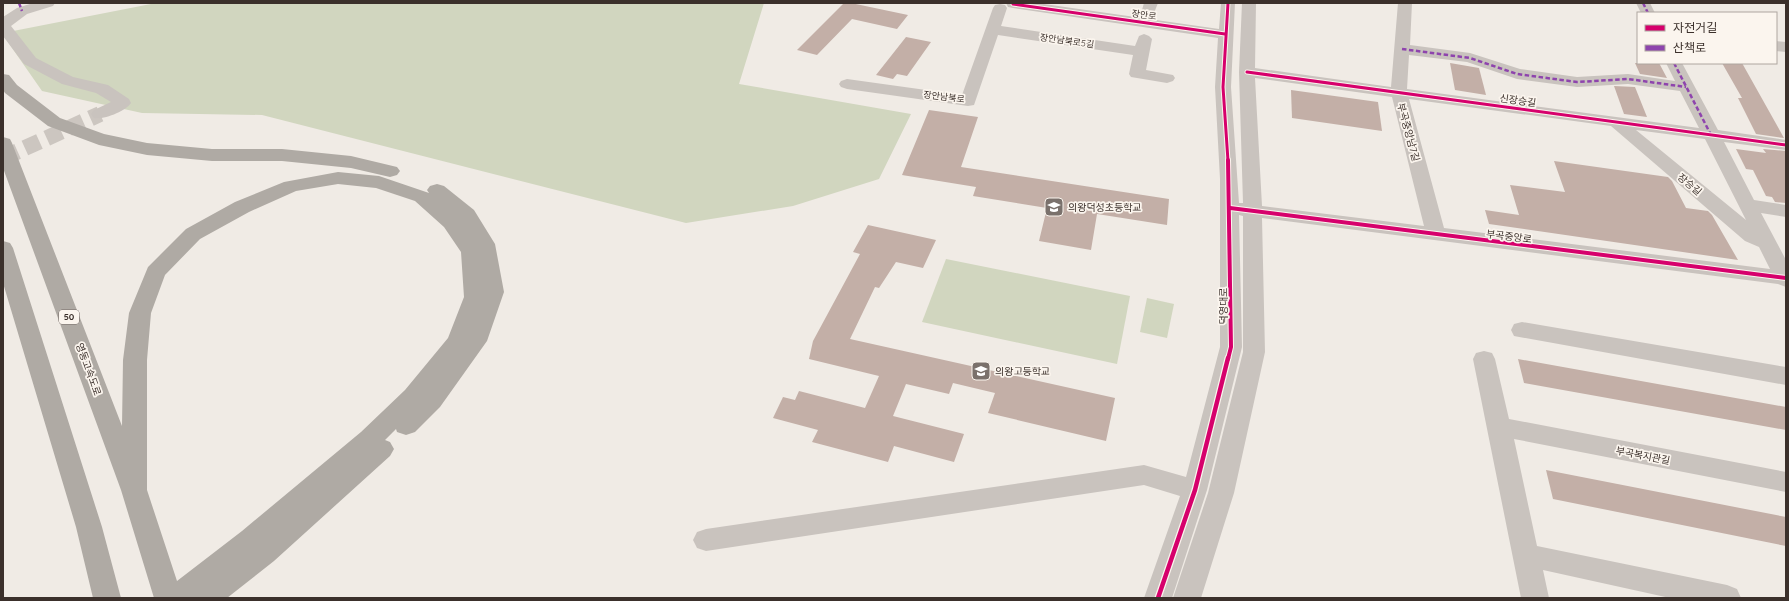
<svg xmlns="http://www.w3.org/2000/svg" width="1789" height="601" font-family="Quicksand,'Noto Sans KR',sans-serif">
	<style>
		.green { fill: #d1d6bf }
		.building { fill: #c3afa7 }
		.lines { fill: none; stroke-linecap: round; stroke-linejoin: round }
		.minor-tunnel { stroke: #ccc6c0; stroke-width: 16; stroke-dasharray: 16 8; stroke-linecap: butt }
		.minor { fill: #c9c3be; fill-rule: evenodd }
		.highway { fill: #afaaa4; fill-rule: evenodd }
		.quiet { stroke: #8e44ad; stroke-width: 2.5; stroke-dasharray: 4.5 2.5; stroke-linecap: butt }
		.cycleway-far2-casing { stroke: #fbf5ee; stroke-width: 5 }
		.cycleway-far1-casing { stroke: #fbf5ee; stroke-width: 6 }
		.cycleway-casing { stroke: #fbf5ee; stroke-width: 7 }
		.cycleway-far2 { stroke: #d6006c; stroke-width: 3 }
		.cycleway-far1 { stroke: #d6006c; stroke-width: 4 }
		.cycleway { stroke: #d6006c; stroke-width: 4.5 }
		.labels { text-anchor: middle; stroke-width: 3.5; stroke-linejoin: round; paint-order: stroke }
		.far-street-label { font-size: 9px; fill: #3b302b; stroke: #fbf5ee }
		.shield { fill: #fbf5ee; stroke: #756b66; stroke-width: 1 }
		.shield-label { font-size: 9px; font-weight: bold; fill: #3b302b }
		.street-label { font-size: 10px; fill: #3b302b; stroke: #fbf5ee }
		.poi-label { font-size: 10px; fill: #3b302b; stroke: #fbf5ee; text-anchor: start }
	</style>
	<rect width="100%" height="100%" fill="#f0ebe5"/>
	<g class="green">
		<polygon points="156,3 764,3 739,84 911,114 879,179 793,206 686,223 262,115 142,113 42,91 3,35 3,33"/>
		<polygon points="946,259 1130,296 1117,364 922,322"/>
		<polygon points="1147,298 1174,304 1167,338 1140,332"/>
	</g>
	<g class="building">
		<polygon points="844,3 851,3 908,15 897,29 852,19 817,55 797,50"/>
		<polygon points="906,37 931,42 907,76 897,74 893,79 876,75"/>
		<polygon points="1450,63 1479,68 1486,95 1455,90"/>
		<polygon points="1635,63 1659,63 1667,78 1640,74"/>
		<polygon points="1722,63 1742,63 1784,138 1756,134 1738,98 1742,98"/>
		<polygon points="1614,86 1635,87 1647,117 1624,114"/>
		<polygon points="1291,90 1378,102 1382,131 1292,118"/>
		<polygon points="929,110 978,117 961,167 1169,199 1167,225 1097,214 1091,250 1039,241 1047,208 973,196 976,187 902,175"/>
		<polygon points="1736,149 1766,153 1763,149 1786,151 1786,203 1775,202 1772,197 1766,196 1753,170 1746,169"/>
		<polygon points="1554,161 1668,177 1672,181 1686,208 1708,211 1712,215 1738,260 1489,224 1485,210 1519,215 1510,185 1565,192"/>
		<polygon points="868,225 936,240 923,268 896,262 879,288 875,287 850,339 1115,398 1106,441 988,413 995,393 953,383 949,394 906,384 893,416 964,434 954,462 894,446 888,462 812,442 818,430 773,418 783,397 795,400 799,391 865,408 879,376 809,359 813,341 860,254 853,252"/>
		<polygon points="1518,359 1786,407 1786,430 1524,383"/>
		<polygon points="1546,470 1786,517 1786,546 1553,499"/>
	</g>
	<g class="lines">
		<polyline class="minor-tunnel" points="3,158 100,114"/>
		<g class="minor">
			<path d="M33 3H55L53 6 27 14 11 26 36 58 73 77 108 85 129 99 131 103C126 111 104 120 94 118L91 114 94 110 111 102 96 93 62 84 24 64 3 36V17L17 8Z"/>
			<path d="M1006 3H1037L1219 29 1221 3H1235L1231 87 1239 203H1243L1239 72 1242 3H1256L1255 68 1391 87 1398 3H1412L1410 45 1470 53 1520 69 1577 77 1628 74 1675 81 1666 63H1682L1718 130 1786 140V150L1724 142 1754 200 1786 205V217L1761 213 1786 260V287L1778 284 1262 218 1265 352 1234 493 1201 598H1173L1208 493 1243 352V216L1239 215 1242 347 1207 490 1172 598H1144L1180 496 1144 485 706 551 697 548 693 540 697 532 706 529 1144 465 1186 477 1220 347V179L1215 87 1218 38 1013 8 1008 7ZM1409 55 1467 62 1517 79 1577 87 1628 84 1680 91 1699 128 1407 89ZM1255 78 1392 97 1424 226 1262 206ZM1409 99 1611 126 1745 241 1759 247 1770 269 1444 228ZM1636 130 1705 139 1746 220Z"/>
			<polygon points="1144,3 1158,3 1154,13 1149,14 1144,13 1142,10"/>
			<polygon points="1636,3 1650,3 1655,13 1641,13"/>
			<polygon points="1000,4 1005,5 1007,8 1001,26 1135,46 1139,36 1144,34 1149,36 1152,39 1146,70 1173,75 1175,78 1173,81 1167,83 1131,77 1129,74 1133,55 998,35 974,105 968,106 847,89 841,87 839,84 841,81 847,79 962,95 993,8 995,5"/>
			<polygon points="1776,41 1786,42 1786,52 1776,51"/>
			<polygon points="1522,322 1786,367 1786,385 1514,336 1511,330 1514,324"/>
			<polygon points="1484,351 1492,353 1495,359 1509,419 1786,472 1786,492 1514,439 1537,546 1727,585 1737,589 1741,598 1670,598 1543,570 1549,598 1521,598 1473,359 1476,353"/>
		</g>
		<g class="highway">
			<polygon points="3,74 9,75 17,85 60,118 104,134 147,143 212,149 282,149 351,156 397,167 400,171 397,175 390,177 351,168 282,161 212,161 147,155 99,145 48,126 5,93 3,90"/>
			<path d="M3 137 10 139 12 143 122 426 123 360 129 313 148 267 186 229 235 202 284 182 338 172 379 176 429 193 427 190 430 186 437 184 444 186 474 210 495 244 504 292 487 341 440 407 415 432 406 435 397 432 396 429 385 440 390 442 394 449 390 456 274 561 227 598H154L121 490 3 168ZM338 184 376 188 415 201 444 227 461 252 464 297 448 338 405 390 361 432 242 531 177 581 147 490V360L151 313 165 275 200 239 249 212 296 191Z"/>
			<polygon points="3,241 10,243 13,248 102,527 121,598 93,598 76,527 3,283"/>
		</g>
		<g class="quiet">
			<polyline points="19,3 22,11"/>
			<polyline points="1643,3 1648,13"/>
			<polyline points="1402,49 1470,58 1517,74 1577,82 1628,79 1686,87"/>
			<polyline points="1674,63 1711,135"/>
		</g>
		<g class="cycleway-far2-casing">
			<g id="cycleway-far2">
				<polyline points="1013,4 1225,34"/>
				<polyline points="1247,72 1786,145"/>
				<polyline points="1228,161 1223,87 1228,3"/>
			</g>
		</g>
		<g class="cycleway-far1-casing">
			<g id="cycleway-far1">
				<polyline points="1228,160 1231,347 1228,359"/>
				<polyline points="1230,208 1786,278"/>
			</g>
		</g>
		<g class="cycleway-casing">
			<polyline id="cycleway" points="1158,598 1195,490 1228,358"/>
		</g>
		<use href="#cycleway-far2" class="cycleway-far2"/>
		<use href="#cycleway-far1" class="cycleway-far1"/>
		<use href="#cycleway" class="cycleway"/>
	</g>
	<defs>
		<g id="school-square" transform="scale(1)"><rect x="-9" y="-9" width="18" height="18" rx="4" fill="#7a716c" stroke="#fbf5ee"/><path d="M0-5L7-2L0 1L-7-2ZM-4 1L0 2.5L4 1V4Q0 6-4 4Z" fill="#fff"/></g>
	</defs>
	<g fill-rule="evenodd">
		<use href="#school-square" x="1054" y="207"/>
		<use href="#school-square" x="981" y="371"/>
	</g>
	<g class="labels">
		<g class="far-street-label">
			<text transform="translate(1144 15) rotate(8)" y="3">장안로</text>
			<text transform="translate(1067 41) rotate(8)" y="3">장안남북로5길</text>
			<text transform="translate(944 97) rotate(7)" y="3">장안남북로</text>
		</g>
		<rect class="shield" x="59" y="310" width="20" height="14" rx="3"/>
		<g class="shield-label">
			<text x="69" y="320">50</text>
		</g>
		<g class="street-label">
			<text transform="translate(1518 100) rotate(8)" y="4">신장승길</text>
			<text transform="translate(1409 132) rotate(75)" y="4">부곡중앙남7길</text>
			<text transform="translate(1690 184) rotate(40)" y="4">장승길</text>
			<text transform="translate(1509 236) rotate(7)" y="4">부곡중앙로</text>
			<text transform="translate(1223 306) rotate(-90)" y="4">덕영대로</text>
			<text transform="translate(89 369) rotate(70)" y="4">영동고속도로</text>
			<text transform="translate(1643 455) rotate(11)" y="4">부곡복지관길</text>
		</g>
		<g class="poi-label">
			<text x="1068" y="211">의왕덕성초등학교</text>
			<text x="995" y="375">의왕고등학교</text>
		</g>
	</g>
	<rect width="1789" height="601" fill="none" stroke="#3b302b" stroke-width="8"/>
	<rect x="1637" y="12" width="140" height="52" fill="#fbf5ee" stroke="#aea6a0"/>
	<rect x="1645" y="25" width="20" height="6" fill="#d6006c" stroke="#aea6a0"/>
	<text x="1673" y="32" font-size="12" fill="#3b302b">자전거길</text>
	<rect x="1645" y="45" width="20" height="6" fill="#8e44ad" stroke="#aea6a0"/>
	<text x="1673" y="52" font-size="12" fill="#3b302b">산책로</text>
</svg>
